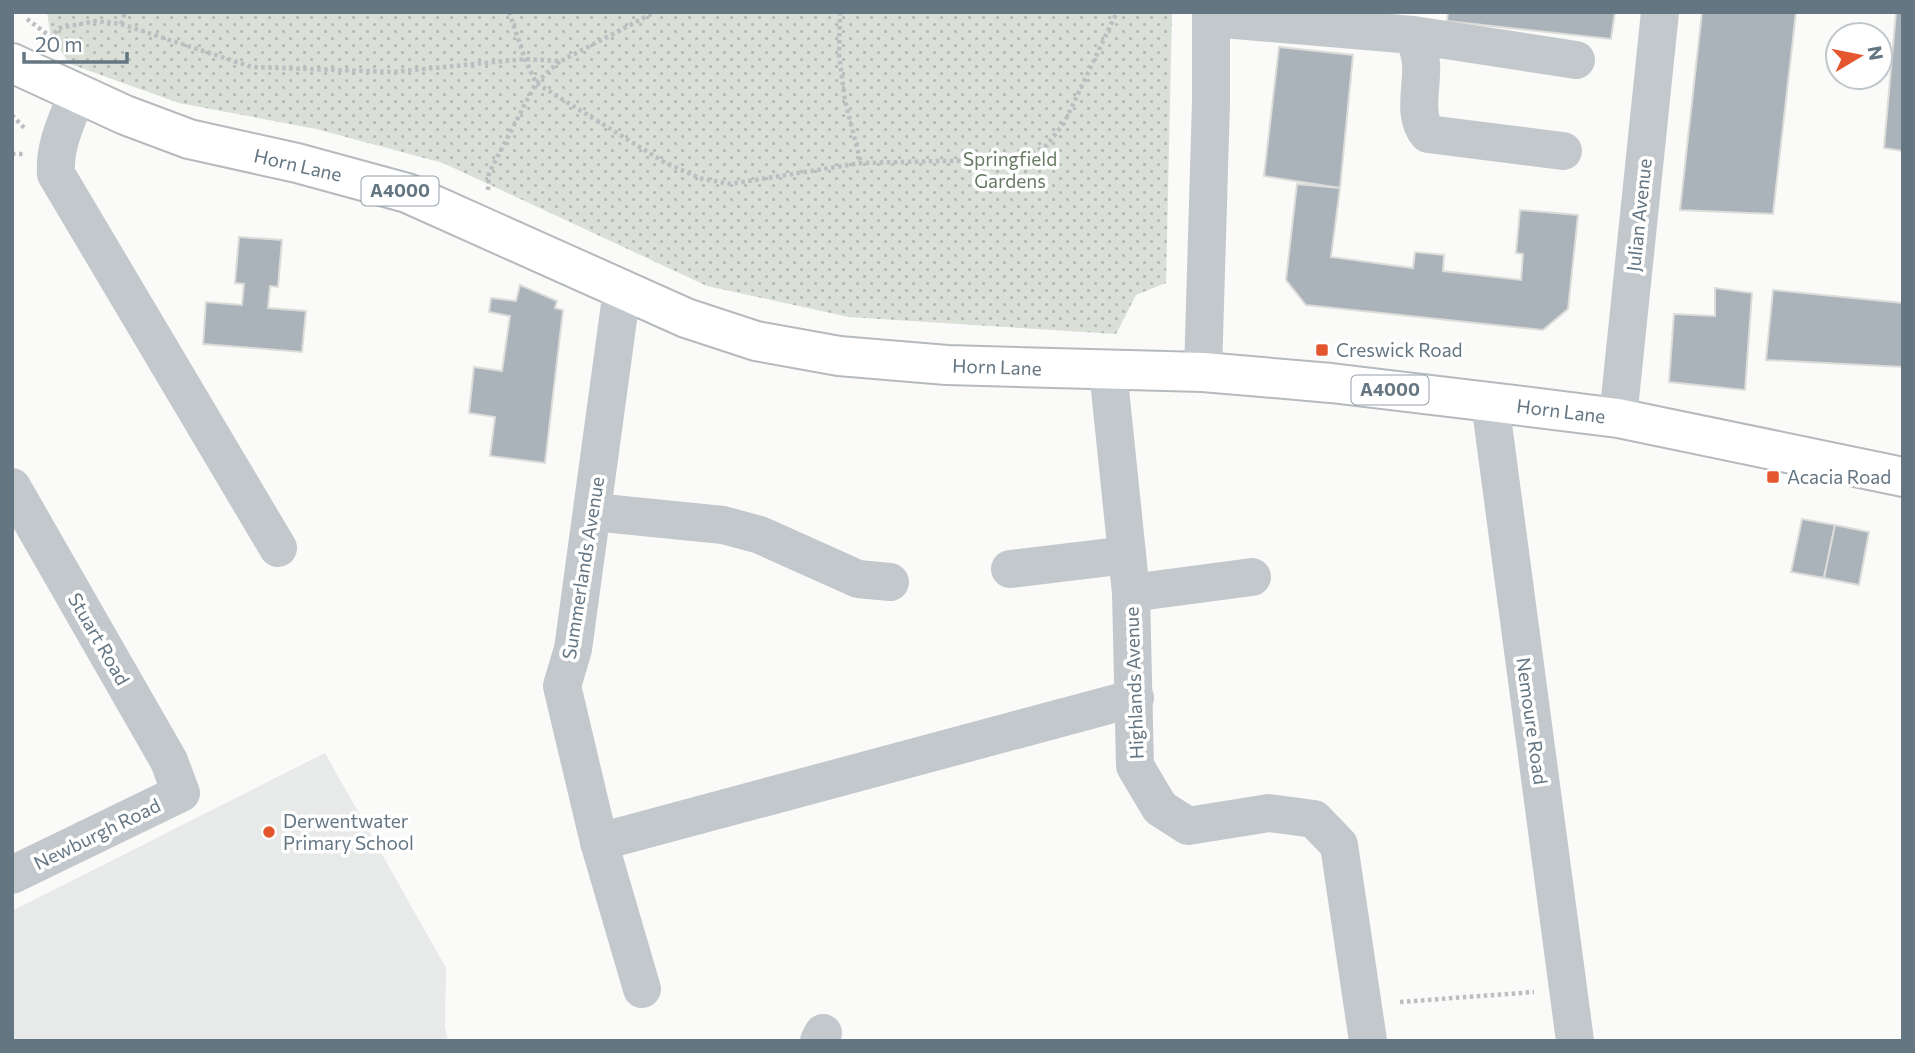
<svg xmlns="http://www.w3.org/2000/svg" width="1915" height="1053" font-family="Commissioner,sans-serif">
	<style>
		.built { fill: #e8e9e9 }
		.park { fill: url(#park-dots) }
		.building { fill: #aab3b9; stroke: #dcdcda; stroke-width: 2 }
		.lines { fill: none; stroke-linecap: round; stroke-linejoin: round }
		.major-casing { stroke: #b5babe; stroke-width: 42 }
		.path { stroke: #bbbfc2; stroke-width: 4.5; stroke-dasharray: 3.5 3.5; stroke-linecap: butt }
		.minor { stroke: #c3c8cc; stroke-width: 38 }
		.major { stroke: #fff; stroke-width: 38 }
		.poi-dot { fill: #e4572e; stroke: #fff; stroke-width: 2.5 }
		.labels { text-anchor: middle; stroke-width: 7; stroke-linejoin: round; paint-order: stroke }
		.shield { fill: #fff; stroke: #939fa8; stroke-width: 2 }
		.shield-label { font-size: 18px; font-weight: bold; fill: #657683 }
		.park-label { font-size: 19px; fill: #687a64; stroke: #fff }
		.street-label { font-size: 19px; fill: #657683; stroke: #fff }
		.poi-label { font-size: 19px; fill: #657683; stroke: #fff; text-anchor: start }
	</style>
	<defs>
		<pattern id="park-dots" width="8" height="8" patternUnits="userSpaceOnUse" patternTransform="scale(1.75)"><rect width="8" height="8" fill="#dadfd7"/><path d="M2 2h.1M6 6h.1" fill="none" stroke="#b4b9b4" stroke-width="1.8" stroke-linecap="round"/></pattern>
	</defs>
	<rect width="100%" height="100%" fill="#fafaf8"/>
	<polygon class="built" points="325,753 446,968 445,1027 448,1041 12,1041 12,911"/>
	<polygon class="park" points="47,12 1172,12 1166,283 1136,295 1116,334 849,317 707,286 443,163 316,129 179,103 70,64 51,37"/>
	<g class="building">
		<polygon points="1448,12 1615,12 1611,39 1447,21"/>
		<polygon points="1702,12 1796,12 1773,214 1680,210"/>
		<polygon points="1896,12 1903,12 1903,151 1884,148"/>
		<polygon points="1279,47 1353,55 1340,188 1264,176"/>
		<polygon points="1297,184 1340,188 1331,257 1413,268 1415,252 1444,255 1443,271 1521,280 1523,254 1516,253 1520,210 1578,215 1568,309 1543,330 1306,305 1286,280"/>
		<polygon points="239,237 282,240 278,287 270,286 268,308 306,311 302,352 203,344 206,302 242,305 244,284 235,283"/>
		<polygon points="520,285 557,301 555,308 563,310 545,463 490,456 495,417 469,413 474,367 502,371 510,316 489,312 491,298 516,301"/>
		<polygon points="1715,288 1752,293 1745,390 1669,382 1674,314 1715,316"/>
		<polygon points="1773,290 1903,303 1903,367 1766,360"/>
		<polygon points="1802,519 1835,525 1824,578 1791,572"/>
		<polygon points="1835,525 1869,532 1859,585 1824,578"/>
	</g>
	<g class="lines">
		<g class="major-casing">
			<polyline id="major" points="12,63 125,115 189,139 297,163 407,193 686,318 756,341 839,356 947,365 1203,372 1331,383 1490,402 1618,418 1903,477"/>
		</g>
		<g class="path">
			<polyline points="509,12 525,59 536,83 664,162 699,178 730,184 861,163 1024,159 1047,145 1064,123 1117,12"/>
			<polyline points="840,12 839,54 845,101 861,163"/>
			<polyline points="27,19 51,37 59,28 96,21 121,24 252,67 393,72 525,59 561,61 655,12"/>
			<polyline points="121,24 125,12"/>
			<polyline points="12,115 26,130"/>
			<polyline points="12,154 23,154"/>
			<polyline points="488,190 489,173 536,83 560,61"/>
			<polyline points="1400,1002 1534,992"/>
		</g>
		<g class="minor">
			<polyline points="1211,18 1413,35"/>
			<path d="M77 94C67 121 54 145 56 174L278 548"/>
			<path d="M1563 151 1428 134C1412 116 1423 85 1421 63 1420 53 1417 44 1413 35L1576 60"/>
			<polyline points="622,290 573,649 562,686 599,842 642,989"/>
			<polyline points="1108,370 1131,593 1135,766 1160,808 1188,826 1269,813 1314,819 1339,845 1368,1041"/>
			<polyline points="1203,372 1211,102 1211,12"/>
			<polyline points="1490,402 1575,1041"/>
			<polyline points="1618,418 1660,12"/>
			<polyline points="12,487 169,761 181,793 12,875"/>
			<polyline points="593,512 723,525 760,535 858,579 890,582"/>
			<polyline points="1010,569 1127,555"/>
			<polyline points="1131,593 1252,577"/>
			<polyline points="599,842 1135,698"/>
			<polyline points="819,1041 823,1033"/>
		</g>
		<use href="#major" class="major"/>
	</g>
	<g class="poi-dot">
		<rect x="1315" y="343" width="14" height="14" rx="3.5"/>
		<rect x="1766" y="470" width="14" height="14" rx="3.5"/>
		<circle cx="269" cy="832" r="7"/>
	</g>
	<g class="labels">
		<g class="shield">
			<rect x="361.5" y="176.5" width="77" height="29" rx="5"/>
			<rect x="1351.5" y="375.5" width="77" height="29" rx="5"/>
		</g>
		<g class="shield-label">
			<text x="400" y="197">A4000</text>
			<text x="1390" y="396">A4000</text>
		</g>
		<g class="park-label">
			<text x="1010" y="166">Springfield<tspan x="1010" dy="22">Gardens</tspan></text>
		</g>
		<g class="street-label">
			<text transform="translate(298 165) rotate(13)" y="7">Horn Lane</text>
			<text transform="translate(1639 215) rotate(-84)" y="7">Julian Avenue</text>
			<text transform="translate(997 367) rotate(2)" y="7">Horn Lane</text>
			<text transform="translate(1561 411) rotate(7)" y="7">Horn Lane</text>
			<text transform="translate(583 568) rotate(-81)" y="7">Summerlands Avenue</text>
			<text transform="translate(99 639) rotate(60)" y="7">Stuart Road</text>
			<text transform="translate(1134 683) rotate(-92)" y="7">Highlands Avenue</text>
			<text transform="translate(1532 721) rotate(82)" y="7">Nemoure Road</text>
			<text transform="translate(97 834) rotate(-26)" y="7">Newburgh Road</text>
		</g>
		<g class="poi-label">
			<text x="1336" y="357">Creswick Road</text>
			<text x="1787" y="484">Acacia Road</text>
			<text x="283" y="828">Derwentwater<tspan x="283" dy="22">Primary School</tspan></text>
		</g>
	</g>
	<rect width="1915" height="1053" fill="none" stroke="#657683" stroke-width="28"/>
	<g transform="translate(1859 56) rotate(80)"><circle r="33" fill="#ffffff" stroke="#c1c8cd" stroke-width="2"/>
	<path d="M0-5L12 26L0 18L-12 26Z" fill="#e4572e"/>
	<text y="-10" font-size="19" font-weight="bold" text-anchor="middle" fill="#657683">N</text>
	</g>
	<path d="M24 52v10h103v-10" fill="none" stroke="#657683" stroke-width="3.5"/>
	<text x="35" y="52" font-size="21" fill="#657683" stroke="#ffffff" stroke-width="5" paint-order="stroke">20 m</text>
</svg>
